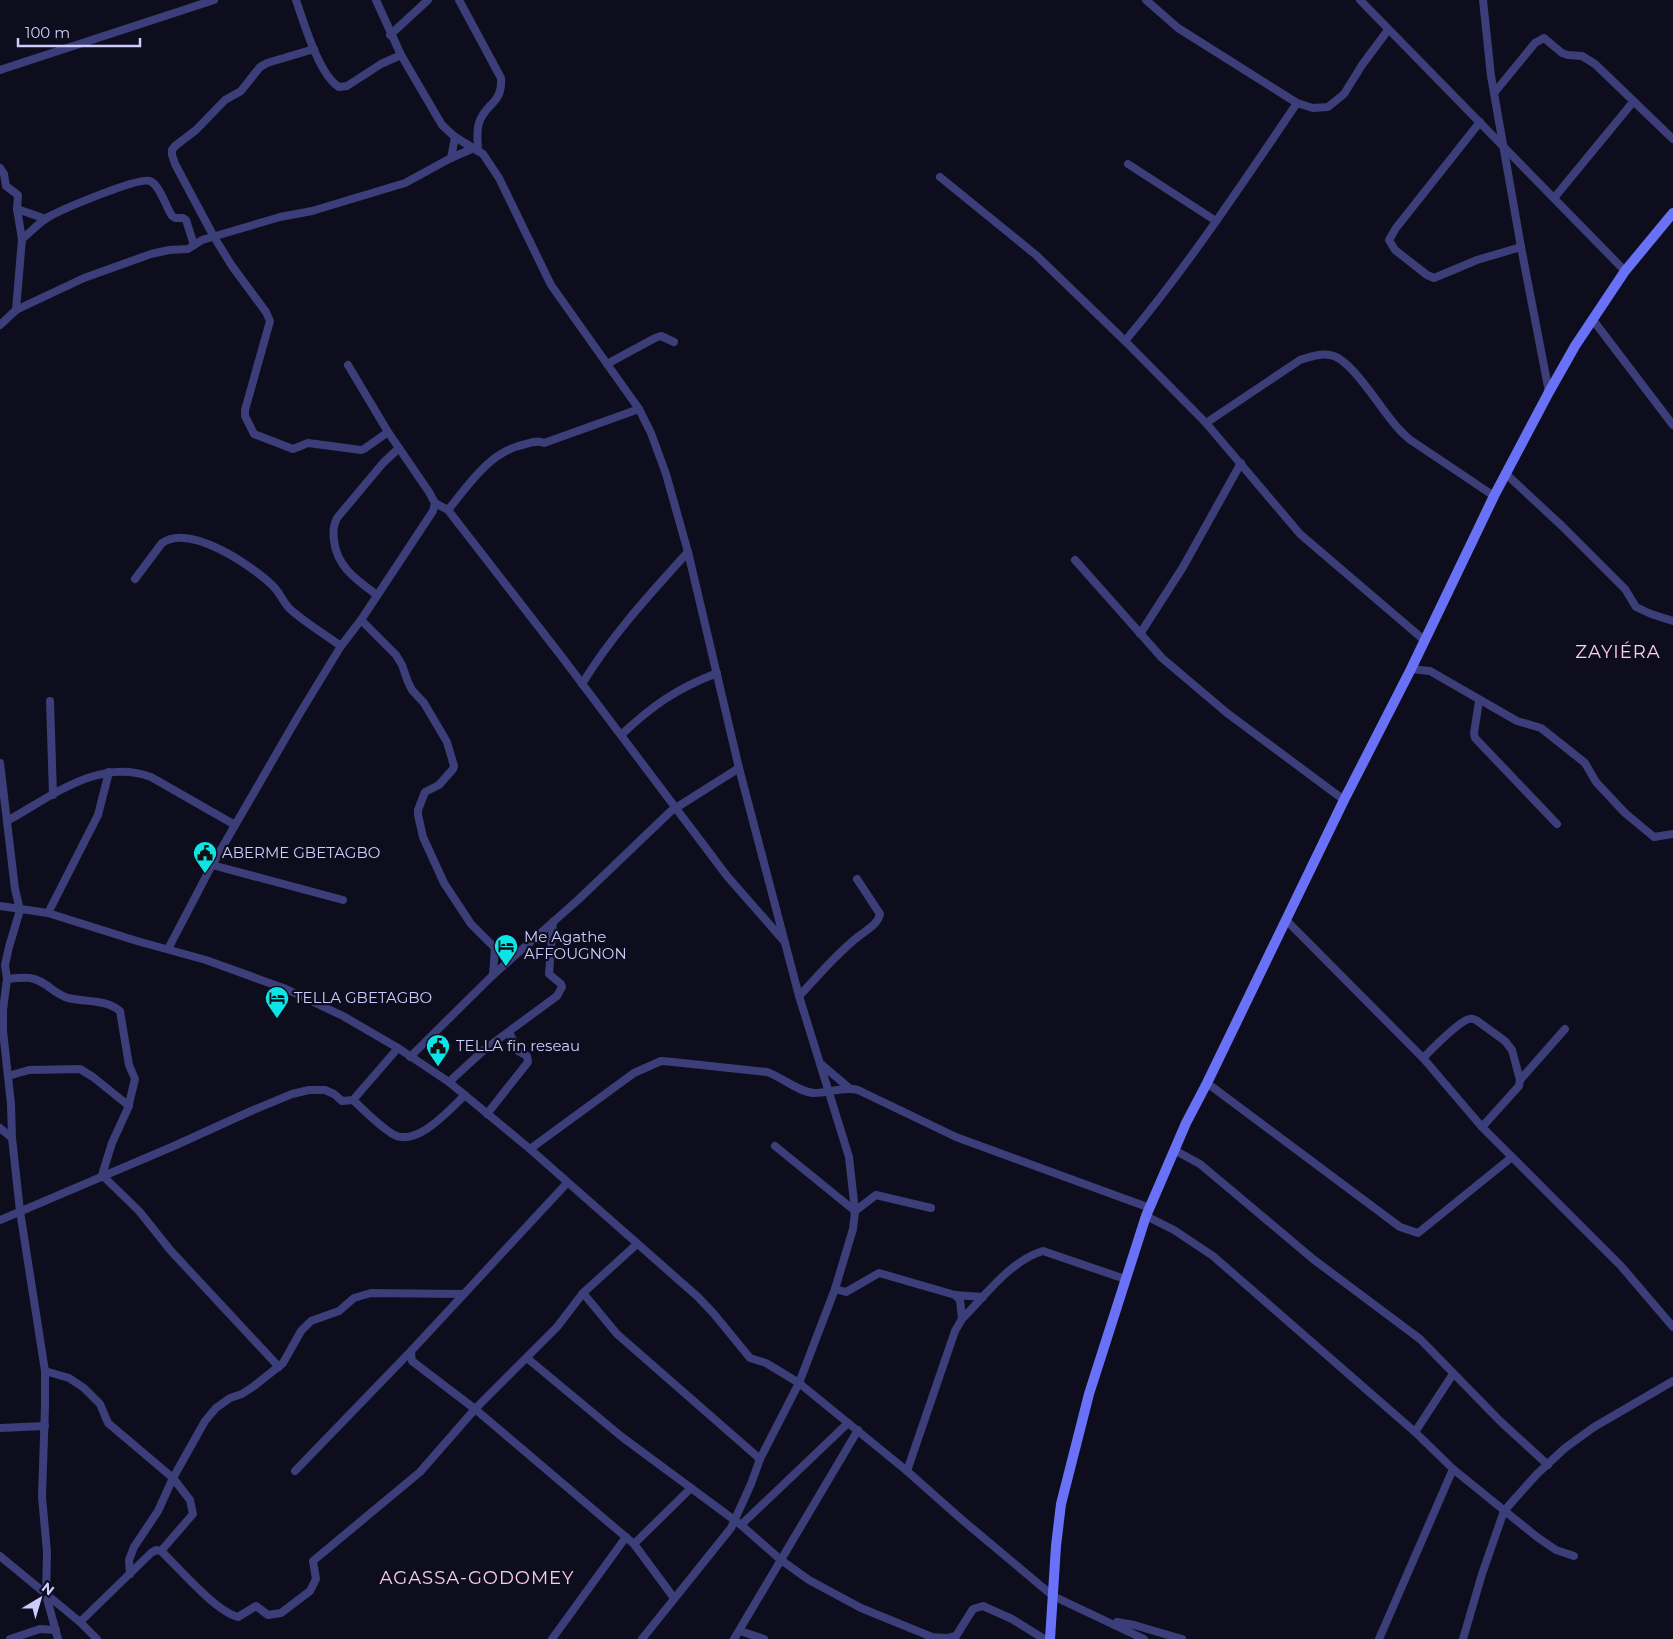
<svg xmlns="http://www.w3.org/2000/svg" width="1673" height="1639" font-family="Montserrat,sans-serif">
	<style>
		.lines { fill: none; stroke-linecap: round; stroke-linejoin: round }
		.minor { stroke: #3b3e79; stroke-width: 8 }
		.secondary { stroke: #6972f6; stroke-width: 10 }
		.labels { text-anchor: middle; stroke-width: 4.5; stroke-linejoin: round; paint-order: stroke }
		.poi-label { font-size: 15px; fill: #cdccfc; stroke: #0e0d1d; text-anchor: start }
		.quarter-label { font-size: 18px; letter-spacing: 1px; fill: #fcceef; stroke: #0e0d1d }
	</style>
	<rect width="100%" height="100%" fill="#0e0d1d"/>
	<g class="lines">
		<g class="minor">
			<path d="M296 0C304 23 319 75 339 87L347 86 381 64 401 55"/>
			<polyline points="376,0 401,55 442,125 455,137 483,154 499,178 551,285 639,409 651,433 666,474 688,552 739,768 799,996 849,1157 855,1211 853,1229 835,1289 799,1383 760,1459 751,1484 731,1528 642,1639"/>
			<path d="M459 0 501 78C503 104 485 103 479 123 476 131 478 142 478 151"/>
			<polyline points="1146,0 1178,28 1297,103 1313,108 1328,107 1344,94 1362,65 1388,30"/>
			<polyline points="1360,0 1625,271"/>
			<polyline points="1483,0 1491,76 1521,247 1549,392"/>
			<polyline points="390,35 428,0"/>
			<polyline points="314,49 267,63 260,67 241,91 225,100 196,130 175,146 172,150 172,155 175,164 214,237 232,266 266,312 270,321 245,410 245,416 254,434 293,449 308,443 361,450 364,449 388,432"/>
			<polyline points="0,70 214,0"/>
			<polyline points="1494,93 1535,43 1544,38 1562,53 1568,55 1582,56 1595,64 1673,139"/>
			<polyline points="1480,122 1396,228 1389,240 1395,250 1427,275 1434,278 1477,260 1521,247"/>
			<polyline points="451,158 455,137"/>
			<polyline points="1128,164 1216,221"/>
			<polyline points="0,168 4,174 6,186 18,195 17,209"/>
			<polyline points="940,177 1036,255 1125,341 1206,423 1300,534 1424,640"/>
			<polyline points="1554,198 1633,102"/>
			<path d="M22 239C32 231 41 220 52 215 66 208 138 177 150 181 160 185 166 207 172 216L175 218H183L186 220 194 245"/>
			<polyline points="16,310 22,239 17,209 46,219"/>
			<polyline points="1593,320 1673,425"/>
			<polyline points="0,325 16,310 84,278 151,254 169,250 188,249 202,240 280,217 312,211 405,183 451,158 474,148"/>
			<path d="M1125 341C1188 266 1242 184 1297 103"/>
			<polyline points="607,364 655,338 661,336 674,342"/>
			<path d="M1206 423 1300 360C1310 357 1320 353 1330 355 1352 358 1382 412 1398 428 1401 432 1405 435 1409 439L1494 496"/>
			<polyline points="1505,473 1562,526 1625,589 1636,607 1651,614 1673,621"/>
			<polyline points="435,503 448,510 562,657 727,876 784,941"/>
			<path d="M448 510C470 483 490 451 526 444 532 442 538 440 544 443L639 409"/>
			<polyline points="1075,560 1162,658 1227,713 1344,800"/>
			<path d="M135 579 162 543C190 523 252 566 272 585 280 592 283 603 291 610 306 623 324 634 341 646"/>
			<path d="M377 595C357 580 337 567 334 541 333 532 333 526 337 518L383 463 399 448"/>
			<polyline points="361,620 396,655 402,665 408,682 412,690 424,703 447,742 454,766 453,769 439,785 425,792 418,810 418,815 423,837 444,883 471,924 495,948 493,975"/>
			<polyline points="1140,634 1183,567 1241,463"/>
			<polyline points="1411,669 1430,671 1517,721 1541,728 1585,763 1596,782 1625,813 1654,837 1673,834"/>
			<path d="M582 684C612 635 650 594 688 552"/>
			<polyline points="50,701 53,795"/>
			<polyline points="1479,701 1474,733 1475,738 1557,824"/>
			<path d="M621 735C653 705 676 689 717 673"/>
			<polyline points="0,763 15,889 20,910 9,947 5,965 7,979 3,1010 3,1031 11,1104 12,1138 20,1211 45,1371 45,1406 42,1497 47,1552 46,1595 58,1639"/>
			<path d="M7 821C51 797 99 757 151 777L235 825"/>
			<polyline points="212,865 343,900"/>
			<polyline points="0,906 48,913 137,941 206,960 286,989 343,1016 398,1048 449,1082 530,1149 698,1297 714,1314 750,1358 766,1363 799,1383 907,1471 960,1518 1053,1596 1144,1639"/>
			<polyline points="48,913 98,815 109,772"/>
			<polyline points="1286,920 1423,1058 1482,1127 1621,1266 1673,1327"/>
			<polyline points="168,949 212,865 300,713 341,646 361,620 433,511 435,503 429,492 388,432 348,365"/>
			<path d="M7 979C15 978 23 977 30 978 45 980 54 994 68 998 85 1002 106 999 120 1011L129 1065 135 1079 128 1108 112 1143 102 1175 139 1211 171 1251 279 1367"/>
			<path d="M799 996C818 976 837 953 859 936 867 930 878 924 880 914L857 879"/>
			<polyline points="410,1057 493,975 579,899 671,811 739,768"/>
			<path d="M1423 1058C1432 1049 1458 1022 1469 1019 1472 1018 1474 1019 1476 1020L1505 1041 1512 1050 1520 1080"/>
			<polyline points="821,1064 848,1087"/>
			<polyline points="8,1076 29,1070 80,1069 93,1077 129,1106"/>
			<polyline points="449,1082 485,1049 557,996 562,987 561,984 549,974 553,922"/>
			<polyline points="1207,1083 1400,1227 1418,1233 1512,1157"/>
			<path d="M353 1100C365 1111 377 1124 391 1133 415 1150 449 1110 465 1095"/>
			<polyline points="487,1114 528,1062 527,1056 518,1051 509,1032"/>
			<polyline points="1482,1127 1519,1086 1520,1080 1565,1029"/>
			<polyline points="0,1128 12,1138"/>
			<polyline points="775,1146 855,1211 876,1195 931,1208"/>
			<path d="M530 1149 634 1073 661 1061 673 1062 767 1072C782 1077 798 1092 814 1093 830 1093 842 1086 858 1090L956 1137 1150 1208"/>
			<polyline points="1176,1151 1200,1164 1313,1259 1420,1339 1500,1421 1548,1465"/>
			<polyline points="567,1183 412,1350 411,1353 412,1361 475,1409 634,1544 674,1598"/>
			<polyline points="1146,1216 1174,1230 1213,1256 1415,1432 1453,1469 1537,1537 1556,1550 1574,1556"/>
			<polyline points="0,1220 174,1146 251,1111 292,1094 309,1090 325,1090 334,1094 342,1101 353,1100 398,1048"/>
			<polyline points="835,1289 846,1292 879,1273 955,1295 983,1297"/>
			<polyline points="583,1293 617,1334 760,1459"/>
			<polyline points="955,1295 960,1300 962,1319"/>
			<polyline points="527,1358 622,1437 741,1525 781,1560 809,1580 861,1608 932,1637 947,1638 956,1636 973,1609 983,1606 1012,1619 1044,1639"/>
			<polyline points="45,1371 69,1378 84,1388 100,1404 108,1423 173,1478 190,1500 193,1514 161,1551"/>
			<polyline points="0,1428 45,1426"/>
			<polyline points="1415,1432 1453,1374"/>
			<polyline points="295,1471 412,1350"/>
			<path d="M907 1471 955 1331 962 1319C985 1296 1011 1260 1043 1251L1125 1279"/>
			<polyline points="741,1525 848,1423"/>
			<polyline points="634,1544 691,1488"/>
			<polyline points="0,1556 80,1622 97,1639"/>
			<polyline points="130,1574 129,1560 134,1547 158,1511 173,1478 205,1421 216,1408 230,1398 242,1394 254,1386 283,1363 301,1331 311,1321 339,1311 354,1298 371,1293 463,1294"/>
			<path d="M80 1622 151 1553 156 1550 161 1551C179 1568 215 1611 238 1617L256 1606 268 1615 281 1613 310 1591 316 1579 313 1561 420 1472 475 1409 557 1327 583 1293 637 1244"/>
			<polyline points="1117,1622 1134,1625 1182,1639"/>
			<polyline points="740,1631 764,1639"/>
			<polyline points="10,1639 40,1629 56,1630"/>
			<polyline points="552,1639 626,1537"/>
			<polyline points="734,1639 858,1430"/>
			<polyline points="1379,1639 1453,1469"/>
			<polyline points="1463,1639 1482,1574 1504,1511 1537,1474 1565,1448 1594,1427 1673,1381"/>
		</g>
		<polyline class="secondary" points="1050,1639 1056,1546 1061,1504 1089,1394 1146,1216 1186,1123 1207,1083 1344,800 1411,669 1494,496 1549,392 1575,346 1625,271 1673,213"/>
	</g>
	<defs>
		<g id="civic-pin" transform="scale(1.25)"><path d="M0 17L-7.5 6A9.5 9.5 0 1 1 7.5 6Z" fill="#0ee4e6" stroke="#0e0d1d"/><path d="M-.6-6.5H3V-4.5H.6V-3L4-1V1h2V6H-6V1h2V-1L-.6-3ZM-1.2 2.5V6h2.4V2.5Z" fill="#111"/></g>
		<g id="hotel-pin" transform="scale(1.25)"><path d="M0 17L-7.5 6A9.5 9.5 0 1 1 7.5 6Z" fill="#0ee4e6" stroke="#0e0d1d"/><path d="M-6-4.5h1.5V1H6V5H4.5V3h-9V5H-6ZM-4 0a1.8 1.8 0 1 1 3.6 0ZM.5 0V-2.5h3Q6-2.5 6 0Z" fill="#111"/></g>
	</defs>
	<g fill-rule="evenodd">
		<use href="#civic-pin" x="205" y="853"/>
		<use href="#hotel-pin" x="506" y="946"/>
		<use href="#hotel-pin" x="277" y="998"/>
		<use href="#civic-pin" x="438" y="1046"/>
	</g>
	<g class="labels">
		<g class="poi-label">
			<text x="222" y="858">ABERME GBETAGBO</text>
			<text x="524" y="942">Me Agathe<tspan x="524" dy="17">AFFOUGNON</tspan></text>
			<text x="294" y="1003">TELLA GBETAGBO</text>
			<text x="456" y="1051">TELLA fin reseau</text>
		</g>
		<g class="quarter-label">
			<text x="1618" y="658">ZAYIÉRA</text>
			<text x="477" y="1584">AGASSA-GODOMEY</text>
		</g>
	</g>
	<g transform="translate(40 1599) rotate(38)" stroke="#0e0d1d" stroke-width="4" paint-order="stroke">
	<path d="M0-4L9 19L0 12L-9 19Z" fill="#cdccfc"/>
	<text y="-8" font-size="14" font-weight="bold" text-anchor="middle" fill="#cdccfc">N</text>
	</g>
	<path d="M18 38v8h122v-8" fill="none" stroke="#cdccfc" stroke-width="2.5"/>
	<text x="25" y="38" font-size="15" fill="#cdccfc" stroke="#0e0d1d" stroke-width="4" paint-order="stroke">100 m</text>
</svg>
